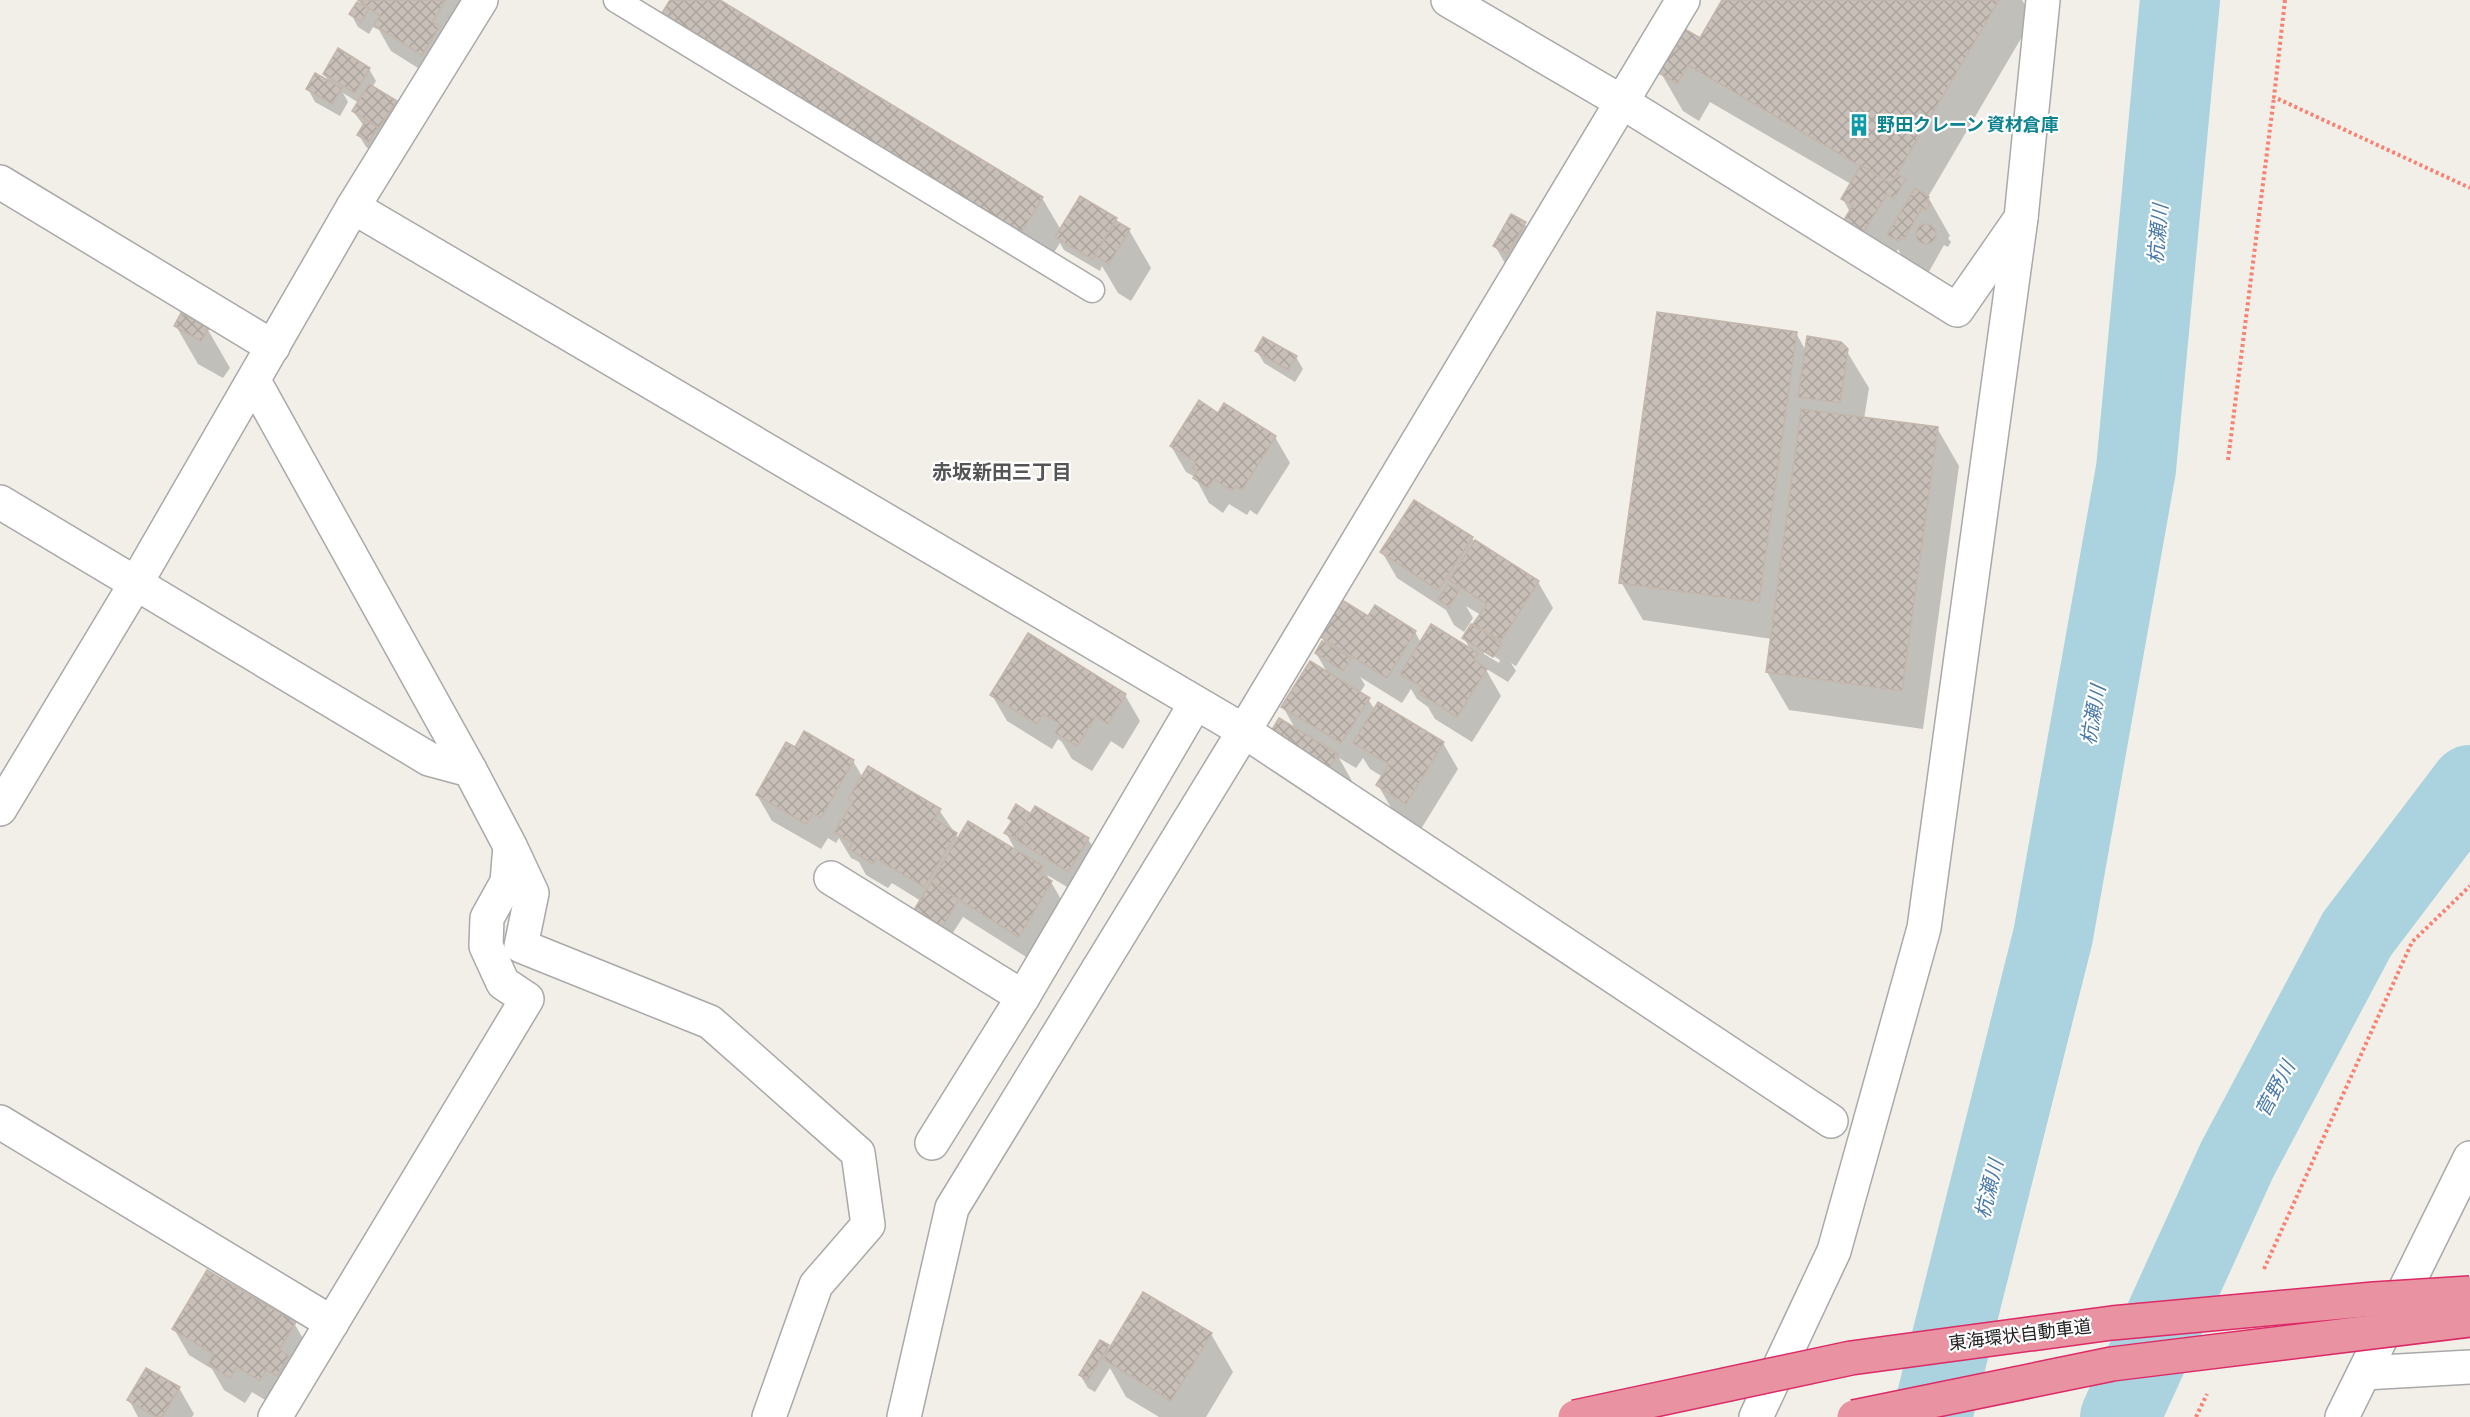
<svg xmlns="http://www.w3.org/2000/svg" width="2470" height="1417" font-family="'Alegreya Sans','Noto Sans JP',sans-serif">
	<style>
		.shadow { fill: #0003; fill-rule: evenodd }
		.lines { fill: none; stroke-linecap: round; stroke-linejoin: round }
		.river { stroke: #aad3df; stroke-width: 80 }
		.building { fill: url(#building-cross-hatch); stroke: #c4b6ab; stroke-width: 1.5 }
		.service-casing { stroke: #a9a9a9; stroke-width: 27 }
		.minor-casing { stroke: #a9a9a9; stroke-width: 36 }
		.path { stroke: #fa8072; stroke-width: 4; stroke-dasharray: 3 3; stroke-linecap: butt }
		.service { stroke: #fff; stroke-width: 24 }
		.minor { stroke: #fff; stroke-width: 33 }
		.motorway-bridge-casing { stroke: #dc2a67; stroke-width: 36; stroke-linecap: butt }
		.motorway-bridge { stroke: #e892a2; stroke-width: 33 }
		.labels { text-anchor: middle; stroke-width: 4.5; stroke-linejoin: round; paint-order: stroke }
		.culture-label { font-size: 18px; font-weight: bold; fill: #0d838f; stroke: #fff; text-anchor: start }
		.street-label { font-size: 18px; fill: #222; stroke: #fff }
		.water-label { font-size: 20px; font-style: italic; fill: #4a7aab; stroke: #fff }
		.neighbourhood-label { font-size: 20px; font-weight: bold; fill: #555; stroke: #fff }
	</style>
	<defs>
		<pattern id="building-cross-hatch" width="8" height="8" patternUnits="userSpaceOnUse" patternTransform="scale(1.5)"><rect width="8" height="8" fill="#c7bfb8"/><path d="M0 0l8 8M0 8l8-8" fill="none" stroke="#aba49e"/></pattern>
	</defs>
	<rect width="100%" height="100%" fill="#f2efe9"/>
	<g class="shadow">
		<polygon points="360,0 474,0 437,80 391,51 379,30 373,27 369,34 358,27 351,14 362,7"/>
		<polygon points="672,0 717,0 1042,198 1061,230 1116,219 1119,224 1129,230 1151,268 1131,301 1118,293 1102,266 1100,271 1064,250 1060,243 1043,270 686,51 664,13"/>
		<polygon points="1724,0 2022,0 2033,18 1928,197 1950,236 1948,238 1951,242 1948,247 1944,245 1926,277 1911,273 1898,249 1883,274 1843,199 1851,184 1710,102 1699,121 1683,111 1661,73 1700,40"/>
		<polygon points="369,69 376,81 372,88 396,102 403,115 377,154 366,147 359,135 364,126 353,111 359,103 343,93 348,102 340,116 315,102 308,89 330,83 324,74"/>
		<polygon points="1524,223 1546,261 1529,291 1517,284 1495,246"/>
		<polygon points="176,326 208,330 230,368 223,378 198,364"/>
		<polygon points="1796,333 1806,351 1846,350 1869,388 1864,419 1937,428 1959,466 1923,729 1789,710 1767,672 1772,639 1643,620 1621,582"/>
		<polygon points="1257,351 1296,357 1303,369 1295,382 1264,363"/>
		<polygon points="1218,415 1275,437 1290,463 1257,515 1250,510 1247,515 1229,504 1223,513 1209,503 1195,477 1186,472 1171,446"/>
		<path d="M1472 538 1475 543 1538 582 1553 608 1516 666 1511 663 1516 671 1508 682 1485 668 1501 696 1472 742 1435 719 1428 707 1417 699 1411 689 1402 703 1360 677 1365 685 1359 694 1368 699 1375 710 1378 704 1443 743 1458 769 1421 829 1393 811 1378 785 1383 777 1370 769 1363 758 1356 768 1339 758 1352 781 1344 795 1296 730 1283 707 1328 674 1316 653 1324 641 1321 636 1368 618 1375 607 1415 632 1421 643 1471 651 1464 638 1479 631 1475 624 1481 615 1466 606 1473 618 1464 632 1454 625 1446 610 1397 578 1382 552ZM1484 650 1500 660 1499 663 1484 654Z"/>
		<polygon points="992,695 1125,695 1140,721 1123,749 1111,741 1092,771 1072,759 1062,742 1058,739 1052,749 1007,721"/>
		<polygon points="796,749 853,761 863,778 939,810 959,839 1016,851 1006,833 1012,823 1010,818 1032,816 1088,839 1103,865 1084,897 1047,875 1066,908 1034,962 963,917 949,939 923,923 916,910 921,901 892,883 888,888 866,875 859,862 851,858 839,838 836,843 828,838 821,849 772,821 757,795"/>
		<polygon points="1144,1294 1211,1334 1233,1372 1206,1417 1159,1417 1126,1397 1110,1368 1095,1392 1088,1388 1080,1375 1108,1346 1110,1350"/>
		<polygon points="294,1323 309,1349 275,1406 252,1392 245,1403 224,1390 212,1369 189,1355 174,1329"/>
		<polygon points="179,1388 194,1414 192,1417 138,1417 129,1400"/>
	</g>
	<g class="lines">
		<g class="river">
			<polyline points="1932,1417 2053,936 2136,469 2180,0"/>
			<polyline points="2120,1417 2237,1160 2357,934 2470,785"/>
		</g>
	</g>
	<g class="building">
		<polygon points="358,0 446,0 432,22 440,26 422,55 374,25 380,16"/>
		<polygon points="670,0 720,0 1043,197 1021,233 662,13"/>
		<polygon points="1722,0 1999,0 1891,184 1688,65 1677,84 1659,73 1685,29 1700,38"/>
		<polygon points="357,2 369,9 361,22 349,14"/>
		<polygon points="338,48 370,68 355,93 323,74"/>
		<polygon points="315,73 342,88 332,104 306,89"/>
		<polygon points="369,84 397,101 379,128 352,111"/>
		<polygon points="366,120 378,128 369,142 357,135"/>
		<polygon points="1861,165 1891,184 1897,174 1906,179 1894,199 1887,194 1861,236 1841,225 1853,205 1841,199"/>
		<polygon points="1915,188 1929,197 1926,201 1930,203 1926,210 1922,208 1904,239 1901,238 1899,241 1887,235"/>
		<polygon points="1080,196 1117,218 1092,259 1055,237"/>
		<polygon points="1511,214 1526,222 1507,254 1493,246"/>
		<polygon points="1116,221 1130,229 1109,264 1094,255"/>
		<circle cx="1926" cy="234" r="10"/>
		<polygon points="1657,312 1797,332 1759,602 1619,583"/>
		<polygon points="181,313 209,328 201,341 174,326"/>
		<polygon points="1807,336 1841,342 1848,349 1840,403 1798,397"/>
		<polygon points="1263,337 1297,356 1288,370 1255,351"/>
		<polygon points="1199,400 1218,413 1224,403 1276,436 1242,490 1235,486 1232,491 1214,479 1208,488 1193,478 1197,471 1192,468 1196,462 1170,446"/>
		<polygon points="1801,409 1938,427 1902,691 1766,672"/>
		<polygon points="1414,500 1473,537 1438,590 1380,552"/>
		<polygon points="1475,540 1539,581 1501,641 1473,624 1487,604 1449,580"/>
		<polygon points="1448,584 1459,591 1449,607 1438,599"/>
		<polygon points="1342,600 1368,616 1375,605 1416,631 1387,678 1319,636"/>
		<polygon points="1431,624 1478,653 1474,660 1487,669 1457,717 1419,693 1422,687 1400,674"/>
		<polygon points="1471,624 1502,644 1493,657 1462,638"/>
		<polygon points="1028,633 1126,694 1108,724 1096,716 1077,746 1055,733 1060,724 1043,714 1037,724 990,695"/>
		<polygon points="1322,641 1351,658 1343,671 1315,653"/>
		<polygon points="1310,661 1370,698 1341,743 1281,707"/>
		<polygon points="1378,702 1444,742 1406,804 1376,785 1389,764 1353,743"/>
		<polygon points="1279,718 1338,754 1328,770 1270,733"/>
		<polygon points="804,731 854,760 821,818 813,813 806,824 756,795 786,742 795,747"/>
		<polygon points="868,766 941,809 934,819 957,833 924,887 876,858 873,864 849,849 853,843 834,832 853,802 848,799"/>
		<polygon points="1016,804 1031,814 1015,839 1004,833 1012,821 1008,818"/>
		<polygon points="1035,806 1089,838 1068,872 1015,839"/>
		<polygon points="968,821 1043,866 1039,873 1052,881 1019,937 931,882"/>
		<polygon points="931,882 959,899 942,927 914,910"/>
		<polygon points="207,1270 296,1322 279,1349 289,1356 277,1376 266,1370 260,1381 237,1367 230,1378 208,1364 214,1354 172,1329"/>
		<polygon points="1143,1292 1212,1333 1171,1401 1103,1359"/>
		<polygon points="1100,1340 1109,1345 1088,1380 1079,1375"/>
		<polygon points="146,1368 180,1387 162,1417 156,1417 127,1400"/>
	</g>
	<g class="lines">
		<g class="service-casing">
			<polyline id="service" points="616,0 1092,290"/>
		</g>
		<g class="minor-casing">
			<g id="minor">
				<polyline points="1448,0 1622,102 1957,310 2021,218 2043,0"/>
				<polyline points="0,182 273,347"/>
				<polyline points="353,207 1244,731 1831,1121"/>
				<polyline points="254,381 470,770"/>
				<polyline points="0,502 429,759 470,770 510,846 507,882 487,918 486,946 503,983 527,999 275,1417"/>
				<polyline points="0,809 136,583 353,207 481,0"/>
				<polyline points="511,848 532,893 521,946 710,1022 858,1153 868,1225 816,1285 769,1417"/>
				<polyline points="831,878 1023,997"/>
				<polyline points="0,1122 332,1323"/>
				<polyline points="932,1143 1023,997 1195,704"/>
				<polyline points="2364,1373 2470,1367"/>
				<polyline points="904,1417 952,1208 1244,731 1683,0"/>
				<polyline points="1756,1417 1834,1251 1924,928 2021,218"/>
				<polyline points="2342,1417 2470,1158"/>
			</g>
		</g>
		<g class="path">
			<polyline points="2285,0 2274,97 2470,188"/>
			<polyline points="2228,460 2274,97"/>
			<polyline points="2264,1269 2412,942 2470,886"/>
			<polyline points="2196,1417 2207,1394"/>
		</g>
		<use href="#service" class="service"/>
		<use href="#minor" class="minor"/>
		<g class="motorway-bridge-casing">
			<g id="motorway-bridge">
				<polyline points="1575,1417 1851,1358 2112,1323 2374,1299 2470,1293"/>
				<polyline points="1854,1417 2112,1364 2470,1320"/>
			</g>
		</g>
		<use href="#motorway-bridge" class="motorway-bridge"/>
	</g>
	<defs>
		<g id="building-bare" transform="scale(1.8)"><path d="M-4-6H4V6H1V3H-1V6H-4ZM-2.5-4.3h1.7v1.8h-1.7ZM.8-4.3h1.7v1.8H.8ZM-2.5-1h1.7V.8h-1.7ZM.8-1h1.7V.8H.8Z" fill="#0f9aa8" stroke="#fff" stroke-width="2.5" paint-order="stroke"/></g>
	</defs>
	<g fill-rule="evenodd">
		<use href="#building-bare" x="1859" y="125"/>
	</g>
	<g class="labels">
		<g class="culture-label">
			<text x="1877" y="131">野田クレーン 資材倉庫</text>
		</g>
		<g class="street-label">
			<text transform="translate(2020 1335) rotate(-7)" y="6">東海環状自動車道</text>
		</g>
		<g class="water-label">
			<text transform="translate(2158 234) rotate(-85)" y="7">杭瀬川</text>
			<text transform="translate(2093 715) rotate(-80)" y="7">杭瀬川</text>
			<text transform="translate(2275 1089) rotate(-62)" y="7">菅野川</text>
			<text transform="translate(1989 1189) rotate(-76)" y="7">杭瀬川</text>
		</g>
		<g class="neighbourhood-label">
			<text x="1002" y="479">赤坂新田三丁目</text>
		</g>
	</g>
</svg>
